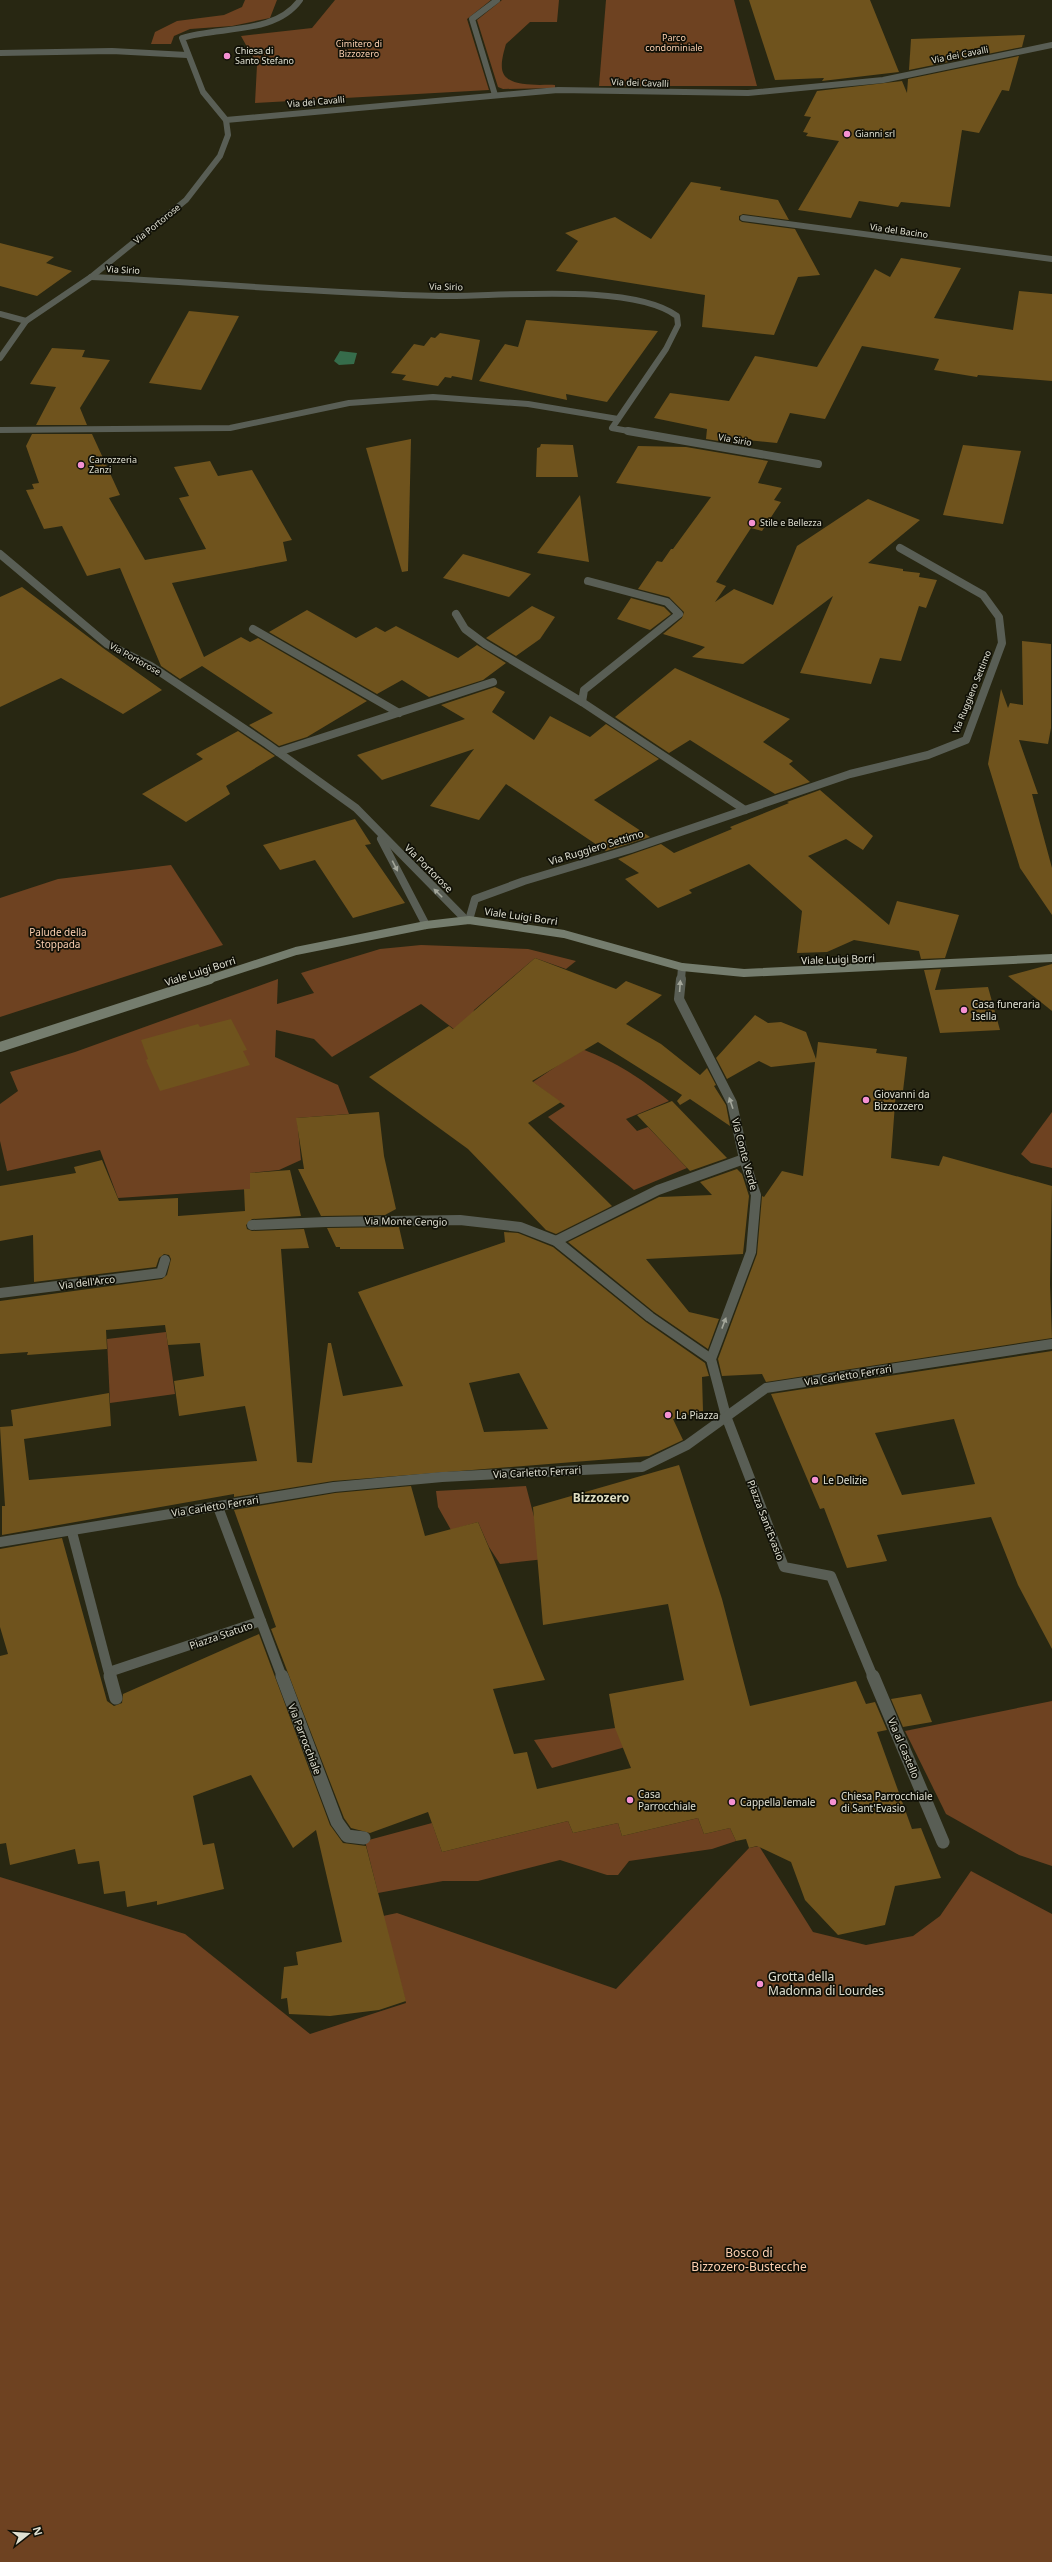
<svg xmlns="http://www.w3.org/2000/svg" width="1052" height="2562" font-family="'Noto Sans',sans-serif">
	<style>
		.green { fill: #6e4221 }
		.water { fill: #366c4b }
		.building { fill: #6f531d; fill-rule: evenodd }
		.lines { fill: none; stroke-linecap: round; stroke-linejoin: round }
		.street-far3 { stroke: #595e55; stroke-width: 6 }
		.street-far2 { stroke: #595e55; stroke-width: 8 }
		.street-far1 { stroke: #595e55; stroke-width: 10 }
		.street { stroke: #595e55; stroke-width: 13 }
		.secondary-far1 { stroke: #757d6e; stroke-width: 8 }
		.secondary { stroke: #757d6e; stroke-width: 10 }
		.oneway { fill: #a3a69a }
		.poi-dot { fill: #f591d2; stroke: #101007; stroke-width: 1.5 }
		.labels { text-anchor: middle; stroke-width: 3.5; stroke-linejoin: round; paint-order: stroke }
		.far-park-label { font-size: 9px; fill: #fdd0b1; stroke: #101007 }
		.far-poi-label { font-size: 9px; fill: #e0e0d2; stroke: #101007; text-anchor: start }
		.far-street-label { font-size: 9px; fill: #e0e0d2; stroke: #101007 }
		.street-label { font-size: 10px; fill: #e0e0d2; stroke: #101007 }
		.park-label { font-size: 10px; fill: #fdd0b1; stroke: #101007 }
		.poi-label { font-size: 10px; fill: #e0e0d2; stroke: #101007; text-anchor: start }
		.quarter-label { font-size: 12px; font-weight: bold; fill: #dfdec3; stroke: #101007 }
		.near-poi-label { font-size: 12px; fill: #e0e0d2; stroke: #101007; text-anchor: start }
		.near-park-label { font-size: 12px; fill: #fdd0b1; stroke: #101007 }
	</style>
	<rect width="100%" height="100%" fill="#282712"/>
	<g class="green">
		<polygon points="245,0 277,0 270,18 232,26 190,29 174,36 171,44 151,44 155,32 177,21 224,15 242,7"/>
		<polygon points="335,0 491,0 467,19 489,90 255,103 257,65 241,36 312,28"/>
		<path d="M502 0H559L557 22H530L506 44C504 51 501 61 502 69 505 89 540 84 555 85V88L503 89 498 87 477 20Z"/>
		<polygon points="606,0 734,0 757,86 599,86"/>
		<polygon points="171,865 223,945 0,1017 0,898 58,879"/>
		<polygon points="421,945 528,949 576,961 566,969 535,958 474,1010 467,1039 421,1004 332,1057 314,1039 276,1030 275,1057 338,1085 349,1114 297,1118 301,1160 279,1170 250,1173 250,1189 118,1198 100,1150 7,1171 0,1141 0,1104 18,1091 10,1072 75,1052 278,979 277,1004 314,993 301,973 380,949"/>
		<path d="M582 1049C618 1063 639 1077 669 1101L626 1119 637 1131 648 1127 687 1168 634 1190 548 1117 565 1106 533 1082Z"/>
		<polygon points="1052,1112 1052,1168 1031,1163 1021,1154"/>
		<polygon points="166,1332 175,1394 110,1403 107,1339"/>
		<polygon points="526,1486 545,1559 500,1564 489,1547 478,1522 451,1530 438,1507 436,1491"/>
		<polygon points="1052,1701 1052,1866 1019,1855 946,1814 905,1731"/>
		<polygon points="615,1728 681,1731 552,1768 534,1740"/>
		<polygon points="698,1818 704,1834 730,1828 736,1841 712,1849 629,1861 618,1875 607,1875 560,1860 478,1881 443,1881 378,1893 365,1841 432,1823 442,1852 568,1821 573,1833 618,1823 622,1836"/>
		<polygon points="759,1846 813,1932 866,1945 913,1936 940,1916 971,1871 1052,1914 1052,2562 0,2562 0,1877 185,1934 310,2034 406,2003 383,1916 397,1913 616,1989 749,1848"/>
	</g>
	<polygon class="water" points="340,351 357,353 354,364 339,365 334,361"/>
	<g class="building">
		<polygon points="749,0 870,0 899,72 822,81 824,78 775,80"/>
		<polygon points="1025,35 1022,47 909,70 911,39"/>
		<polygon points="1019,56 1009,91 1002,90 979,133 962,130 950,207 901,202 898,207 859,201 851,218 798,210 839,141 806,136 808,133 803,132 811,117 804,116 817,91 902,81 907,93 908,79"/>
		<polygon points="691,182 721,187 720,190 778,200 789,220 743,214 739,216 739,220 742,222 795,229 820,275 798,277 774,335 702,327 705,295 556,271 578,241 565,233 615,217 651,239"/>
		<polygon points="0,243 54,257 46,263 72,271 37,296 0,286"/>
		<polygon points="901,258 961,268 934,318 1013,330 1019,291 1052,294 1052,381 978,375 977,377 934,370 939,359 862,346 825,419 790,413 777,443 719,437 738,444 706,439 707,429 654,418 670,393 729,401 755,356 817,367 875,269 890,277"/>
		<polygon points="189,311 239,316 201,390 149,383"/>
		<polygon points="526,320 658,331 607,402 566,394 567,400 479,381 505,344 518,347"/>
		<polygon points="440,333 480,340 472,380 452,376 451,378 445,377 438,386 402,380 406,375 391,373 414,344 424,346 431,337 435,338"/>
		<polygon points="52,348 85,350 82,357 110,360 80,408 87,425 36,425 56,387 30,384"/>
		<polygon points="32,434 92,434 120,495 109,498 145,560 206,549 179,498 189,496 174,467 210,461 218,476 252,470 292,540 283,542 287,561 172,583 204,657 241,637 250,642 258,638 367,701 307,737 279,746 249,725 273,713 202,666 180,679 161,666 120,568 87,576 62,526 44,529 26,490 34,489 32,484 39,483 26,446"/>
		<polygon points="411,439 408,571 402,572 366,448"/>
		<polygon points="541,444 573,445 578,477 536,477 537,448 540,447"/>
		<polygon points="963,445 1021,451 1003,524 943,515"/>
		<polygon points="638,446 686,447 768,461 758,483 782,488 774,500 781,502 762,531 751,528 716,582 726,586 715,602 734,589 773,605 797,546 868,499 920,520 868,563 903,569 903,571 920,573 919,577 937,580 926,608 919,606 901,661 880,658 871,684 800,673 833,596 743,664 692,657 705,647 663,634 682,618 684,612 669,597 638,589 657,561 662,562 671,549 673,549 711,497 616,483"/>
		<polygon points="580,495 589,562 537,553"/>
		<polygon points="463,554 531,574 509,597 443,578"/>
		<polygon points="22,587 103,648 162,690 123,714 61,678 0,707 0,597"/>
		<polygon points="631,598 664,607 671,614 650,630 617,619"/>
		<polygon points="532,606 555,617 540,639 516,656 486,638"/>
		<polygon points="307,610 356,638 376,627 385,632 396,626 458,658 477,645 506,663 483,680 429,697 402,680 377,694 269,632"/>
		<polygon points="1022,641 1051,644 1051,728 1048,744 1019,740 1038,794 1032,794 1052,868 1052,915 1020,868 988,764 1001,689 1008,708 1010,703 1023,705"/>
		<polygon points="675,668 790,719 763,742 793,761 789,764 810,782 775,794 690,740 669,753 615,717"/>
		<polygon points="495,687 505,692 492,712 534,740 550,716 590,737 606,724 659,759 594,800 650,837 606,851 506,784 479,820 430,806 474,749 382,780 357,755 465,719 441,705"/>
		<polygon points="238,731 275,756 226,786 230,794 186,822 142,794 203,759 196,754"/>
		<polygon points="820,790 873,836 863,850 846,839 808,856 889,925 897,901 959,915 945,958 921,959 919,951 854,940 827,952 797,953 802,911 749,864 689,890 692,893 658,908 625,879 639,873 618,859 661,844 674,853 732,829 730,827 789,803 787,802"/>
		<polygon points="355,819 371,844 365,845 405,903 353,918 315,860 280,870 263,845"/>
		<polygon points="535,958 616,989 626,981 662,995 626,1024 661,1044 700,1075 707,1068 716,1085 714,1086 726,1105 730,1126 690,1099 680,1105 677,1101 682,1095 598,1042 532,1081 561,1102 528,1123 612,1206 556,1234 546,1230 468,1149 369,1077 449,1026 453,1029"/>
		<polygon points="1052,964 1052,1011 1008,976"/>
		<polygon points="941,969 935,990 988,987 1000,1030 940,1033 924,970"/>
		<polygon points="755,1015 768,1023 781,1022 806,1032 816,1059 818,1042 877,1049 876,1053 907,1057 903,1091 896,1090 891,1158 939,1166 943,1156 1052,1186 1050,1284 1052,1338 766,1382 762,1374 722,1376 718,1359 757,1254 762,1196 764,1197 782,1171 803,1176 815,1062 771,1067 759,1061 727,1079 716,1058"/>
		<polygon points="231,1019 247,1050 243,1051 250,1065 160,1091 146,1060 148,1059 141,1040 198,1024 200,1027"/>
		<polygon points="672,1101 727,1158 690,1171 637,1115"/>
		<polygon points="379,1112 384,1156 396,1209 385,1215 321,1216 298,1169 304,1169 296,1118"/>
		<path d="M102 1160 119 1201 178 1198V1216L245 1211 244 1189H250V1173L290 1170 301 1216 252 1219 246 1225 247 1229 252 1231 304 1229 309 1248 281 1249 297 1462 312 1463 328 1343H331L343 1396 403 1386 358 1292 505 1242 504 1232 518 1233 553 1247 646 1322 705 1363 709 1376 702 1377 703 1411 673 1419 683 1440 649 1456 333 1481 234 1497V1494L2 1535V1506H5L0 1427 13 1426 11 1410 109 1393 111 1426 24 1439 29 1480 257 1461 245 1406 179 1416 174 1381 204 1376 200 1343 168 1345 165 1325 106 1330 107 1349 27 1355 28 1352 0 1354V1301L162 1279 167 1275 171 1259 169 1255 164 1254 159 1258 156 1267 34 1282 33 1235 0 1241V1186L76 1173 74 1167ZM519 1373 548 1429 484 1432 469 1383Z"/>
		<polygon points="737,1169 742,1174 749,1196 743,1254 646,1259 689,1312 719,1319 708,1349 654,1312 568,1242 659,1197 712,1195 700,1182"/>
		<polygon points="399,1227 404,1249 340,1249 340,1247 336,1247 327,1228"/>
		<path d="M1052 1351V1649L1018 1585 991 1517 877 1535 887 1561 847 1568 824 1508 820 1509 771 1394ZM954 1419 975 1484 902 1495 875 1433Z"/>
		<polygon points="679,1465 722,1599 750,1706 856,1681 866,1704 875,1702 887,1730 877,1732 912,1829 921,1828 941,1878 895,1886 885,1925 838,1935 805,1900 791,1862 757,1846 749,1848 746,1839 736,1841 730,1828 704,1834 698,1818 622,1836 618,1823 573,1833 568,1821 442,1852 428,1812 370,1833 351,1828 344,1818 271,1629 276,1627 234,1510 335,1493 411,1486 425,1536 478,1522 545,1680 493,1689 514,1754 527,1752 537,1789 631,1768 615,1728 609,1694 684,1680 668,1604 543,1625 533,1507"/>
		<polygon points="62,1538 107,1701 114,1706 122,1703 123,1694 259,1634 330,1825 343,1843 366,1846 406,2001 379,2010 330,2016 289,2014 287,1998 281,1999 284,1967 298,1965 296,1952 342,1942 316,1830 293,1848 251,1775 193,1796 203,1845 214,1843 224,1889 157,1905 157,1901 127,1907 125,1891 104,1894 99,1861 78,1864 75,1849 10,1865 6,1843 0,1844 0,1656 8,1654 0,1627 0,1549"/>
		<polygon points="921,1694 932,1722 903,1727 891,1699"/>
	</g>
	<g class="lines">
		<g class="street-far3">
			<polyline points="0,53 112,51 187,55"/>
			<polyline points="495,95 472,19 497,0"/>
			<polyline points="226,120 558,90 748,93 883,80 1052,45"/>
			<polyline points="743,218 1052,259"/>
			<path d="M91 277C207 283 323 293 439 296 497 297 631 282 677 316L678 325 666 349 612 428 634 432"/>
			<polyline points="0,314 26,321"/>
			<path d="M0 358 26 321 91 277 186 200 220 156 228 135 226 120 203 92 182 38C220 26 275 35 300 0"/>
			<polyline points="0,430 230,428 349,403 433,397 528,404 618,419"/>
		</g>
		<g class="street-far2">
			<polyline points="628,431 818,464"/>
			<polyline points="0,554 107,644 151,666 267,744 356,808 466,920"/>
			<polyline points="588,581 667,602 679,614 584,690 582,702 745,810"/>
			<polyline points="456,614 465,629 485,644 582,702"/>
			<polyline points="253,629 399,713"/>
			<polyline points="278,752 493,682"/>
			<polyline points="381,839 426,925"/>
			<polyline points="469,920 475,899 524,881 631,849 850,774 928,755 966,740 1002,643 999,617 983,595 900,548"/>
			<polyline points="681,980 682,967"/>
		</g>
		<g class="street-far1">
			<polyline points="681,979 679,999 732,1103 744,1159 756,1195 751,1252 711,1359 726,1416 784,1567 831,1576 873,1677"/>
			<polyline points="252,1225 326,1222 460,1220 520,1227 556,1241 650,1317 711,1359"/>
			<polyline points="556,1241 658,1190 744,1159"/>
			<polyline points="0,1293 161,1273 165,1260"/>
			<polyline points="72,1532 110,1677"/>
			<polyline points="0,1542 334,1487 442,1477 642,1467 687,1445 766,1388 1052,1344"/>
			<polyline points="261,1621 282,1677"/>
			<polyline points="109,1672 261,1621 218,1507"/>
		</g>
		<g class="street">
			<polyline points="110,1676 116,1698"/>
			<polyline points="282,1676 337,1822 347,1836 364,1838"/>
			<polyline points="873,1676 943,1842"/>
		</g>
		<polyline class="secondary-far1" points="207,980 296,951 426,925 469,920 564,934 682,967 744,973 1052,958"/>
		<polyline class="secondary" points="0,1047 210,979"/>
	</g>
	<defs><path id="oneway-solid" d="M-6-.8H1V-3.2L6.5 0L1 3.2V.8H-6Z"/></defs>
	<g class="oneway">
		<use href="#oneway-solid" transform="translate(395 866) rotate(63)"/>
		<use href="#oneway-solid" transform="translate(438 893) rotate(-135)"/>
		<use href="#oneway-solid" transform="translate(680 986) rotate(-86)"/>
		<use href="#oneway-solid" transform="translate(731 1103) rotate(-109)"/>
		<use href="#oneway-solid" transform="translate(724 1323) rotate(-69)"/>
	</g>
	<g class="poi-dot">
		<circle cx="227" cy="56" r="4"/>
		<circle cx="847" cy="134" r="4"/>
		<circle cx="81" cy="465" r="4"/>
		<circle cx="752" cy="523" r="4"/>
		<circle cx="964" cy="1010" r="4"/>
		<circle cx="866" cy="1100" r="4"/>
		<circle cx="668" cy="1415" r="4"/>
		<circle cx="815" cy="1480" r="4"/>
		<circle cx="630" cy="1800" r="4"/>
		<circle cx="732" cy="1802" r="4"/>
		<circle cx="833" cy="1802" r="4"/>
		<circle cx="760" cy="1984" r="4"/>
	</g>
	<g class="labels">
		<g class="far-park-label">
			<text x="674" y="41">Parco<tspan x="674" dy="10">condominiale</tspan></text>
			<text x="359" y="47">Cimitero di<tspan x="359" dy="10">Bizzozero</tspan></text>
		</g>
		<g class="far-poi-label">
			<text x="235" y="54">Chiesa di<tspan x="235" dy="10">Santo Stefano</tspan></text>
			<text x="855" y="137">Gianni srl</text>
			<text x="89" y="463">Carrozzeria<tspan x="89" dy="10">Zanzi</tspan></text>
			<text x="760" y="526">Stile e Bellezza</text>
		</g>
		<g class="far-street-label">
			<text transform="translate(960 55) rotate(-11)" y="3">Via dei Cavalli</text>
			<text transform="translate(640 83) rotate(2)" y="3">Via dei Cavalli</text>
			<text transform="translate(316 102) rotate(-5)" y="3">Via dei Cavalli</text>
			<text transform="translate(157 224) rotate(-39)" y="3">Via Portorose</text>
			<text transform="translate(899 231) rotate(8)" y="3">Via del Bacino</text>
			<text transform="translate(123 270) rotate(3)" y="3">Via Sirio</text>
			<text transform="translate(446 287) rotate(1)" y="3">Via Sirio</text>
			<text transform="translate(735 440) rotate(10)" y="3">Via Sirio</text>
			<text transform="translate(135 659) rotate(29)" y="3">Via Portorose</text>
			<text transform="translate(972 692) rotate(-68)" y="3">Via Ruggiero Settimo</text>
		</g>
		<g class="street-label">
			<text transform="translate(596 847) rotate(-17)" y="4">Via Ruggiero Settimo</text>
			<text transform="translate(429 868) rotate(45)" y="4">Via Portorose</text>
			<text transform="translate(521 916) rotate(8)" y="4">Viale Luigi Borri</text>
			<text transform="translate(838 959) rotate(-2)" y="4">Viale Luigi Borri</text>
			<text transform="translate(200 971) rotate(-18)" y="4">Viale Luigi Borri</text>
			<text transform="translate(745 1154) rotate(75)" y="4">Via Conte Verde</text>
			<text transform="translate(406 1221) rotate(1)" y="4">Via Monte Cengio</text>
			<text transform="translate(87 1282) rotate(-7)" y="4">Via dell'Arco</text>
			<text transform="translate(848 1375) rotate(-9)" y="4">Via Carletto Ferrari</text>
			<text transform="translate(537 1472) rotate(-3)" y="4">Via Carletto Ferrari</text>
			<text transform="translate(215 1506) rotate(-9)" y="4">Via Carletto Ferrari</text>
			<text transform="translate(766 1520) rotate(69)" y="4">Piazza Sant'Evasio</text>
			<text transform="translate(221 1635) rotate(-19)" y="4">Piazza Statuto</text>
			<text transform="translate(305 1739) rotate(69)" y="4">Via Parrocchiale</text>
			<text transform="translate(904 1748) rotate(67)" y="4">Via al Castello</text>
		</g>
		<g class="park-label">
			<text x="58" y="936">Palude della<tspan x="58" dy="12">Stoppada</tspan></text>
		</g>
		<g class="poi-label">
			<text x="972" y="1008">Casa funeraria<tspan x="972" dy="12">Isella</tspan></text>
			<text x="874" y="1098">Giovanni da<tspan x="874" dy="12">Bizzozzero</tspan></text>
			<text x="676" y="1419">La Piazza</text>
			<text x="823" y="1484">Le Delizie</text>
			<text x="638" y="1798">Casa<tspan x="638" dy="12">Parrocchiale</tspan></text>
			<text x="841" y="1800">Chiesa Parrocchiale<tspan x="841" dy="12">di Sant'Evasio</tspan></text>
			<text x="740" y="1806">Cappella Iemale</text>
		</g>
		<g class="quarter-label">
			<text x="601" y="1502">Bizzozero</text>
		</g>
		<g class="near-poi-label">
			<text x="768" y="1981">Grotta della<tspan x="768" dy="14">Madonna di Lourdes</tspan></text>
		</g>
		<g class="near-park-label">
			<text x="749" y="2257">Bosco di<tspan x="749" dy="14">Bizzozero-Bustecche</tspan></text>
		</g>
	</g>
	<g transform="translate(28 2534) rotate(73)" stroke="#101007" stroke-width="3" paint-order="stroke">
	<path d="M0-3L7 15L0 10L-7 15Z" fill="#e0e0d2"/>
	<text y="-6" font-size="11" font-weight="bold" text-anchor="middle" fill="#e0e0d2">N</text>
	</g>
</svg>
